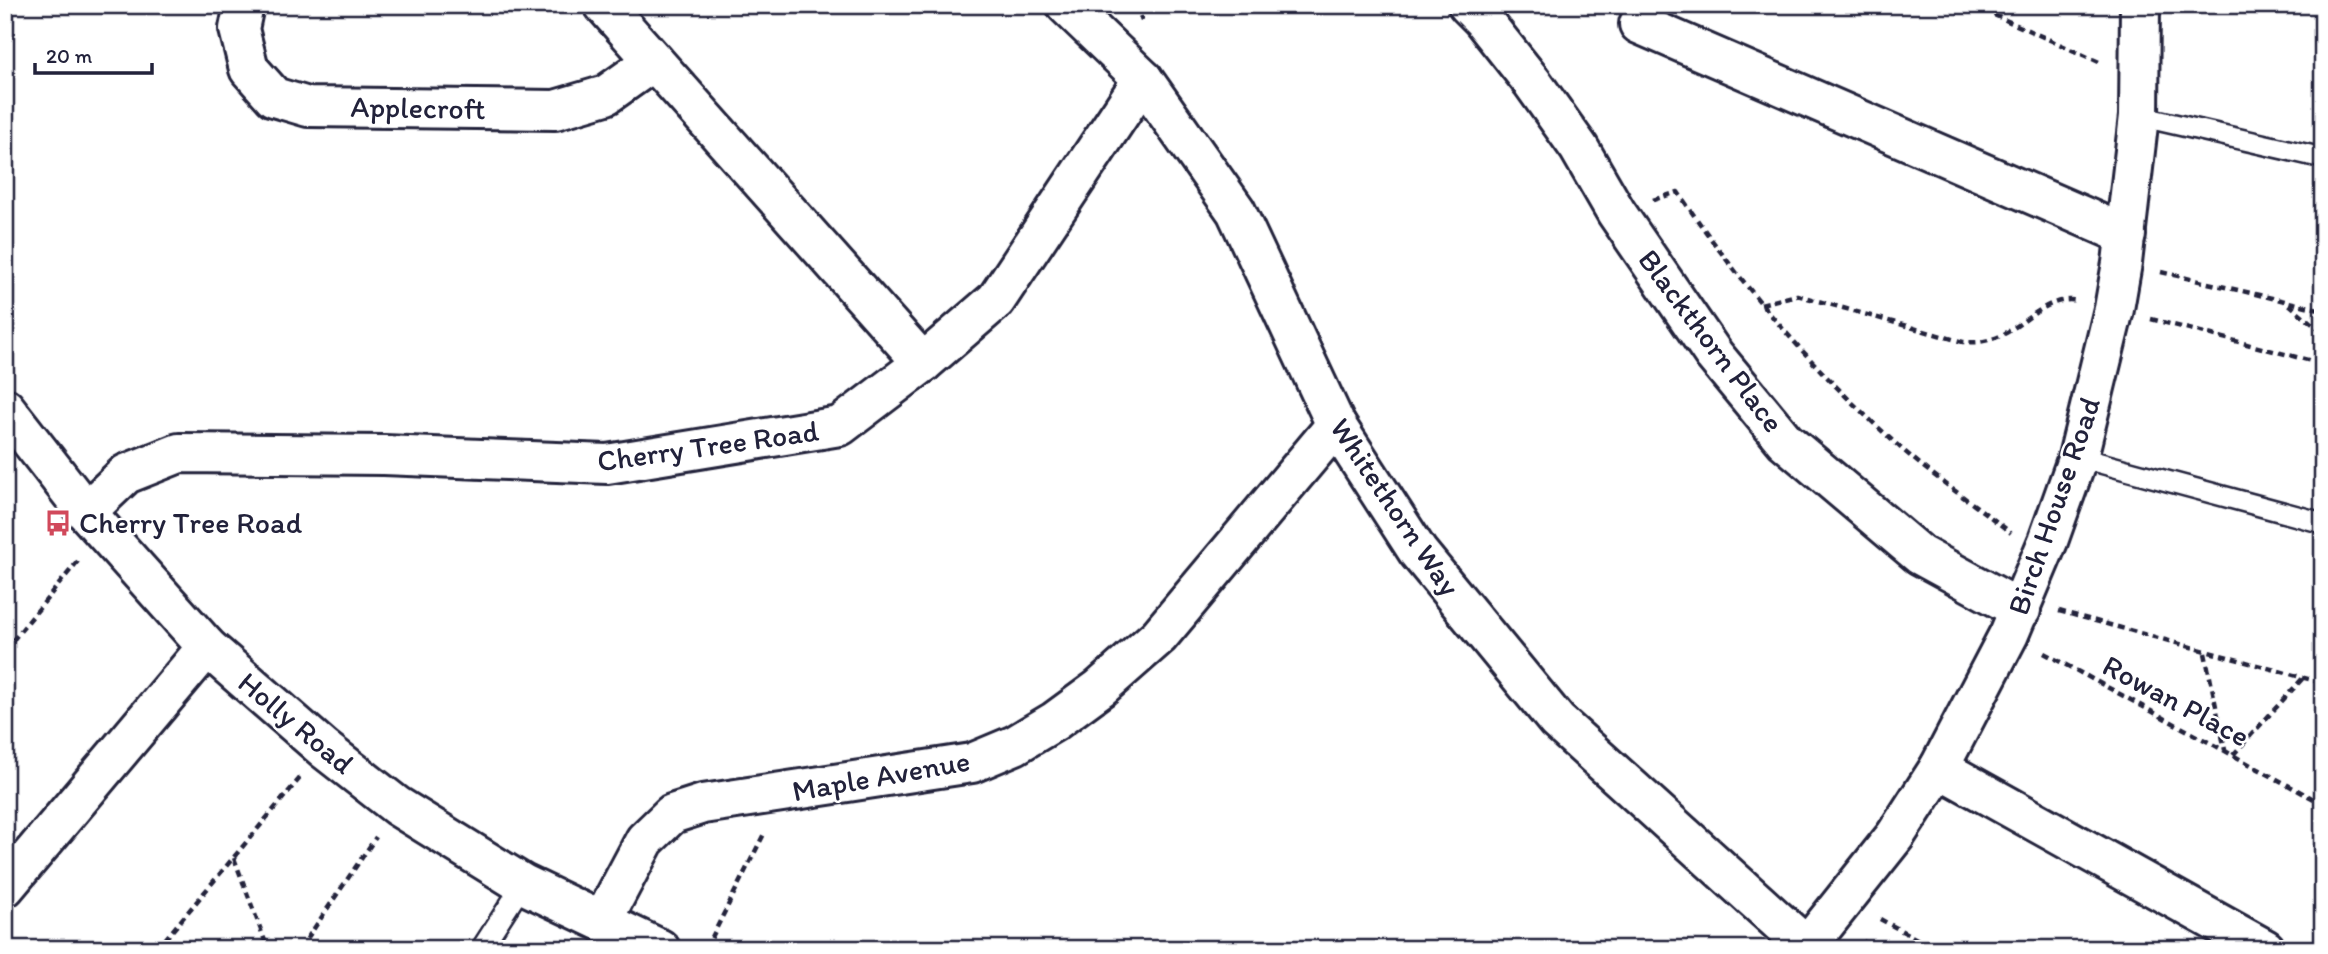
<svg xmlns="http://www.w3.org/2000/svg" width="2328" height="954" font-family="Itim,sans-serif">
	<style>
		.lines { fill: none; stroke-linecap: round; stroke-linejoin: round }
		.lane-casing { stroke: #22223b; stroke-width: 24 }
		.street-casing { stroke: #22223b; stroke-width: 44 }
		.path { stroke: #22223b; stroke-width: 4.5; stroke-dasharray: 7 5; stroke-linecap: butt }
		.lane { stroke: #fff; stroke-width: 19 }
		.street { stroke: #fff; stroke-width: 38 }
		.labels { text-anchor: middle; stroke-width: 5; stroke-linejoin: round; paint-order: stroke }
		.street-label { font-size: 30px; fill: #22223b; stroke: #fff }
		.poi-label { font-size: 30px; fill: #22223b; stroke: #fff; text-anchor: start }
	</style>
	<rect width="100%" height="100%" fill="#fff"/>
	<filter id="ink" filterUnits="userSpaceOnUse"><feTurbulence type="fractalNoise" baseFrequency=".0143" numOctaves="2"/><feDisplacementMap in="SourceGraphic" scale="14" xChannelSelector="R" yChannelSelector="G"/><feConvolveMatrix kernelMatrix="1 2 1 2 8 2 1 2 1" color-interpolation-filters="sRGB"/></filter>
	<g filter="url(#ink)">
		<g class="lines">
			<g class="lane-casing">
				<g id="lane">
					<polyline points="2139,116 2323,158"/>
					<polyline points="2078,457 2323,523"/>
					<polyline points="481,949 523,884"/>
				</g>
			</g>
			<g class="street-casing">
				<g id="street">
					<polyline points="244,5 239,29 249,69 274,97 308,107 555,110 606,95 654,61"/>
					<polyline points="604,5 923,363"/>
					<polyline points="1066,5 1143,79 1236,211 1336,425 1418,552 1557,721 1807,947"/>
					<polyline points="1468,5 1482,19 1532,82 1579,148 1616,212 1714,355 1785,441 1920,555 2021,610"/>
					<polyline points="1639,24 2126,235"/>
					<polyline points="5,408 86,512 207,647 324,749 397,806 523,884 660,949"/>
					<polyline points="86,512 126,474 179,453 384,455 607,464 840,426 923,363 996,300 1143,79"/>
					<polyline points="1939,768 2265,949"/>
					<polyline points="5,887 207,647"/>
					<polyline points="602,921 645,840 672,814 703,804 972,763 1015,745 1055,721 1100,688 1159,636 1336,425"/>
					<polyline points="1805,949 1895,836 1939,768 2009,634 2048,541 2078,457 2114,309 2122,263 2139,116 2140,5"/>
				</g>
			</g>
			<g class="path">
				<polyline points="1135,5 1142,20"/>
				<polyline points="1972,5 2099,62"/>
				<path d="M1653 200 1678 192C1740 284 1811 367 1893 441 1930 475 1972 502 2011 533"/>
				<polyline points="2161,272 2323,310"/>
				<path d="M1761 304 1797 295 1963 342C1975 343 1984 342 1995 338 2023 328 2046 294 2078 301"/>
				<polyline points="2289,304 2323,333"/>
				<polyline points="2151,319 2323,364"/>
				<polyline points="2059,611 2323,683"/>
				<polyline points="5,650 78,561"/>
				<polyline points="2044,653 2323,804"/>
				<polyline points="2205,653 2225,750"/>
				<polyline points="2233,755 2303,678"/>
				<polyline points="234,858 268,949"/>
				<polyline points="1880,919 1935,949"/>
				<polyline points="1863,941 1873,949"/>
				<polyline points="157,949 300,778"/>
				<polyline points="300,949 376,837"/>
				<polyline points="706,949 764,834"/>
			</g>
			<use href="#lane" class="lane"/>
			<use href="#street" class="street"/>
		</g>
	</g>
	<defs>
		<g id="bus-bare" transform="scale(2.1)"><path d="M-5-6H5V4H4V6H2V4H-2V6H-4V4H-5ZM-3.5-4V0h7V-4ZM-3.5 1.2v1.5H-2V1.2ZM2 1.2v1.5H3.5V1.2Z" fill="#d1495b" stroke="#fff" stroke-width="2.5" paint-order="stroke"/></g>
	</defs>
	<g fill-rule="evenodd">
		<use href="#bus-bare" x="58" y="523"/>
	</g>
	<g class="labels">
		<g class="street-label">
			<text transform="translate(418 108) rotate(1)" y="10">Applecroft</text>
			<text transform="translate(1711 341) rotate(53)" y="10">Blackthorn Place</text>
			<text transform="translate(708 446) rotate(-8)" y="10">Cherry Tree Road</text>
			<text transform="translate(2054 506) rotate(-71)" y="10">Birch House Road</text>
			<text transform="translate(1395 507) rotate(56)" y="10">Whitethorn Way</text>
			<text transform="translate(2176 701) rotate(28)" y="10">Rowan Place</text>
			<text transform="translate(296 723) rotate(40)" y="10">Holly Road</text>
			<text transform="translate(881 776) rotate(-10)" y="10">Maple Avenue</text>
		</g>
		<g class="poi-label">
			<text x="79" y="533">Cherry Tree Road</text>
		</g>
	</g>
	<rect width="2328" height="954" fill="none" stroke="#fff" stroke-width="28"/>
	<rect x="14" y="14" width="2300" height="926" fill="none" stroke="#22223b" stroke-width="2.5" filter="url(#ink)"/>
	<path d="M35 63v10h117v-10" fill="none" stroke="#22223b" stroke-width="3.5"/>
	<text x="46" y="63" font-size="21" fill="#22223b" stroke="#ffffff" stroke-width="5" paint-order="stroke">20 m</text>
</svg>
